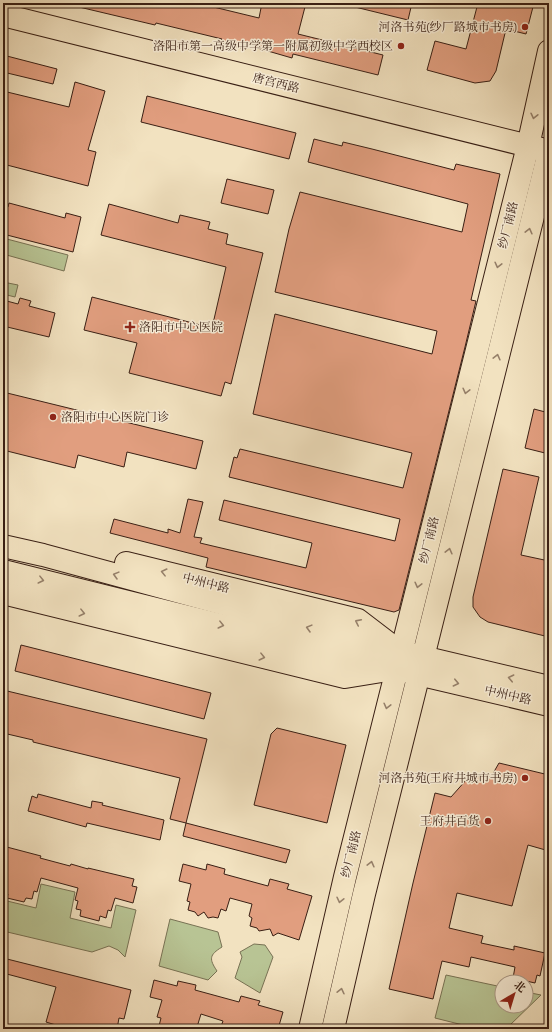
<svg xmlns="http://www.w3.org/2000/svg" width="552" height="1032" font-family="Alegreya,'Noto Serif SC',serif">
	<style>
		.green { fill: #b8c494; stroke: #787254 }
		.building { fill: #e19e7f; stroke: #391f14 }
		.lines { fill: none; stroke-linecap: round; stroke-linejoin: round }
		.major-casing { stroke: #391f14; stroke-width: 24 }
		.major { stroke: #f2e2c0; stroke-width: 22 }
		.oneway { stroke: #96806a }
		.poi-dot { fill: #8f2418; stroke: #f7ecd6; stroke-width: 1.5 }
		.labels { text-anchor: middle; stroke-width: 3; stroke-linejoin: round; paint-order: stroke }
		.poi-label { font-size: 12px; fill: #391f14; stroke: #f7ecd6; text-anchor: end }
		.street-label { font-size: 12px; fill: #391f14; stroke: #f7ecd6 }
	</style>
	<rect width="100%" height="100%" fill="#f2e2c0"/>
	<filter id="stains"><feTurbulence type="fractalNoise" baseFrequency=".005" numOctaves="4"/><feColorMatrix values="0 0 0 0 .2 0 0 0 0 .09 0 0 0 0 .02 0 0 0 .5 -.17"/></filter>
	<radialGradient id="worn" r=".72"><stop offset=".6" stop-color="#630" stop-opacity="0"/><stop offset="1" stop-color="#630" stop-opacity=".3"/></radialGradient>
	<g class="green">
		<polygon points="3,238 68,255 64,271 3,254"/>
		<polygon points="3,282 18,285 15,297 3,294"/>
		<polygon points="41,884 75,892 70,918 111,928 116,905 136,910 125,957 118,950 109,946 92,952 3,931 3,900 36,908"/>
		<path d="M170 919 218 932 222 947C209 955 209 959 217 971L208 980 159 966Z"/>
		<polygon points="254,944 265,945 273,957 260,993 235,978 242,957 240,952"/>
		<polygon points="446,975 502,987 502,1006 526,1006 526,992 541,995 509,1026 493,1028 475,1028 435,1018"/>
	</g>
	<g class="building">
		<polygon points="80,3 197,3 259,18 262,3 306,3 298,34 383,55 378,75 293,54 292,58 247,45 246,49 221,43 222,39 156,23 155,25 79,7"/>
		<polygon points="356,3 412,3 408,20 355,7"/>
		<polygon points="478,3 534,3 526,34 506,29 496,71 490,81 475,83 427,70 435,41 466,49"/>
		<polygon points="3,55 57,69 53,84 3,72"/>
		<polygon points="75,82 105,91 88,150 96,152 88,186 3,164 3,91 69,107"/>
		<polygon points="147,96 296,133 289,159 141,122"/>
		<polygon points="314,139 342,146 343,142 372,149 454,170 456,164 500,174 471,300 476,301 465,347 399,610 394,612 206,567 208,558 110,533 114,519 168,533 168,529 180,533 188,499 203,502 194,537 202,538 200,543 306,568 312,543 219,520 224,500 395,541 400,519 229,477 234,457 237,458 240,449 403,488 412,453 253,414 275,314 432,354 437,331 275,292 289,229 300,192 462,232 468,204 308,162"/>
		<polygon points="227,179 274,190 268,214 221,203"/>
		<polygon points="9,203 65,218 66,213 81,217 73,252 3,234 3,205 8,207"/>
		<polygon points="109,204 178,223 180,215 210,222 208,229 228,234 226,244 263,253 231,384 225,382 221,396 129,373 137,343 84,330 92,297 212,328 226,267 101,235"/>
		<polygon points="20,298 31,301 29,306 55,313 49,337 3,326 3,300 18,304"/>
		<polygon points="3,392 203,441 196,469 127,452 124,467 78,455 75,468 3,450"/>
		<polygon points="534,409 549,413 549,454 525,448"/>
		<polygon points="503,469 539,477 521,555 549,561 549,637 488,622 480,617 473,607 473,597"/>
		<polygon points="21,645 211,693 204,719 15,671"/>
		<polygon points="3,690 207,739 186,823 170,819 180,778 33,742 33,740 3,733"/>
		<polygon points="277,728 346,745 327,823 254,805 271,734"/>
		<polygon points="499,763 549,775 549,851 528,845 512,906 457,893 449,928 483,936 481,943 514,950 514,946 545,953 540,976 537,975 535,983 513,978 515,967 471,957 469,967 442,961 433,999 389,989 413,883 435,793 451,797 467,779 477,776 491,777"/>
		<polygon points="38,794 91,808 92,801 103,803 102,805 164,820 160,840 87,823 86,827 28,811 32,796 37,798"/>
		<polygon points="186,823 290,850 286,863 183,836"/>
		<polygon points="3,846 41,856 40,858 70,866 71,864 88,869 88,868 134,879 132,886 137,887 133,903 115,898 111,911 108,910 106,918 100,916 99,921 80,916 81,910 76,909 78,901 75,900 78,888 41,878 37,892 34,891 32,899 26,898 24,902 7,898 8,894 3,892"/>
		<polygon points="183,864 206,870 207,864 225,869 224,874 268,886 270,879 289,884 287,889 312,896 299,940 278,933 273,936 270,929 259,931 257,928 250,926 252,918 249,916 252,904 230,898 226,911 221,909 218,918 213,917 208,918 204,912 198,916 195,912 188,910 190,902 187,901 191,884 179,881"/>
		<polygon points="3,958 131,990 124,1019 119,1018 117,1029 69,1029 46,1022 56,987 3,973"/>
		<polygon points="154,980 177,986 178,981 196,985 195,990 239,1002 241,996 260,1001 258,1005 283,1012 278,1029 220,1029 223,1021 201,1014 197,1027 191,1025 190,1029 166,1029 159,1026 161,1018 157,1017 162,1000 150,997"/>
	</g>
	<g class="lines">
		<g class="major-casing">
			<g id="major">
				<polyline points="3,15 541,149"/>
				<polyline points="3,546 43,555 401,652 549,687"/>
				<polyline points="126,563 358,620 392,646"/>
				<polyline points="3,571 418,674 549,705"/>
				<polyline points="3,593 345,677 388,670"/>
				<polyline points="310,1029 345,877 528,146 549,51"/>
				<polyline points="333,1029 364,894 549,152"/>
			</g>
		</g>
		<use href="#major" class="major"/>
	</g>
	<defs><path id="oneway-chevron" d="M-2-3.5L2.5 0L-2 3.5" fill="none" stroke-width="1.6" stroke-linecap="round" stroke-linejoin="round"/></defs>
	<g class="oneway">
		<use href="#oneway-chevron" transform="translate(534 116) rotate(103)"/>
		<use href="#oneway-chevron" transform="translate(529 231) rotate(-76)"/>
		<use href="#oneway-chevron" transform="translate(498 265) rotate(104)"/>
		<use href="#oneway-chevron" transform="translate(497 357) rotate(-76)"/>
		<use href="#oneway-chevron" transform="translate(466 391) rotate(104)"/>
		<use href="#oneway-chevron" transform="translate(449 551) rotate(-76)"/>
		<use href="#oneway-chevron" transform="translate(164 572) rotate(-166)"/>
		<use href="#oneway-chevron" transform="translate(116 575) rotate(-165)"/>
		<use href="#oneway-chevron" transform="translate(41 580) rotate(14)"/>
		<use href="#oneway-chevron" transform="translate(418 585) rotate(104)"/>
		<use href="#oneway-chevron" transform="translate(82 613) rotate(14)"/>
		<use href="#oneway-chevron" transform="translate(358 622) rotate(-154)"/>
		<use href="#oneway-chevron" transform="translate(221 625) rotate(14)"/>
		<use href="#oneway-chevron" transform="translate(309 628) rotate(-165)"/>
		<use href="#oneway-chevron" transform="translate(262 657) rotate(14)"/>
		<use href="#oneway-chevron" transform="translate(511 678) rotate(-167)"/>
		<use href="#oneway-chevron" transform="translate(456 683) rotate(13)"/>
		<use href="#oneway-chevron" transform="translate(387 706) rotate(104)"/>
		<use href="#oneway-chevron" transform="translate(371 864) rotate(-76)"/>
		<use href="#oneway-chevron" transform="translate(340 900) rotate(103)"/>
		<use href="#oneway-chevron" transform="translate(341 991) rotate(-77)"/>
	</g>
	<g class="poi-dot">
		<circle cx="525" cy="27" r="4"/>
		<circle cx="401" cy="46" r="4"/>
		<path d="M128 321h4v4h4v4h-4v4h-4v-4h-4v-4h4z"/>
		<circle cx="53" cy="417" r="4"/>
		<circle cx="525" cy="778" r="4"/>
		<circle cx="488" cy="821" r="4"/>
	</g>
	<g class="labels">
		<g class="poi-label">
			<text x="517" y="31">河洛书苑(纱厂路城市书房)</text>
			<text x="393" y="50">洛阳市第一高级中学第一附属初级中学西校区</text>
			<text x="139" y="331" text-anchor="start">洛阳市中心医院</text>
			<text x="61" y="421" text-anchor="start">洛阳市中心医院门诊</text>
			<text x="517" y="782">河洛书苑(王府井城市书房)</text>
			<text x="480" y="825">王府井百货</text>
		</g>
		<g class="street-label">
			<text transform="translate(276 83) rotate(14)" y="4">唐宫西路</text>
			<text transform="translate(508 225) rotate(-76)" y="4">纱厂南路</text>
			<text transform="translate(429 540) rotate(-76)" y="4">纱厂南路</text>
			<text transform="translate(206 583) rotate(14)" y="4">中州中路</text>
			<text transform="translate(508 695) rotate(13)" y="4">中州中路</text>
			<text transform="translate(351 854) rotate(-76)" y="4">纱厂南路</text>
		</g>
	</g>
	<rect width="552" height="1032" fill="none" stroke="#f2e2c0" stroke-width="16"/>
	<rect x="4" y="4" width="544" height="1024" fill="none" stroke="#391f14" stroke-width="2"/>
	<rect x="8" y="8" width="536" height="1016" fill="none" stroke="#391f14"/>
	<g transform="translate(514 994) rotate(38)"><circle r="19" fill="#f7ecd6" stroke="#ab9a88"/>
	<path d="M0-3L7 15L0 10L-7 15Z" fill="#8f2418"/>
	<text y="-6" font-size="11" font-weight="bold" text-anchor="middle" fill="#391f14">北</text>
	</g>
	<rect width="100%" height="100%" filter="url(#stains)"/>
	<rect width="100%" height="100%" fill="url(#worn)"/>
</svg>
